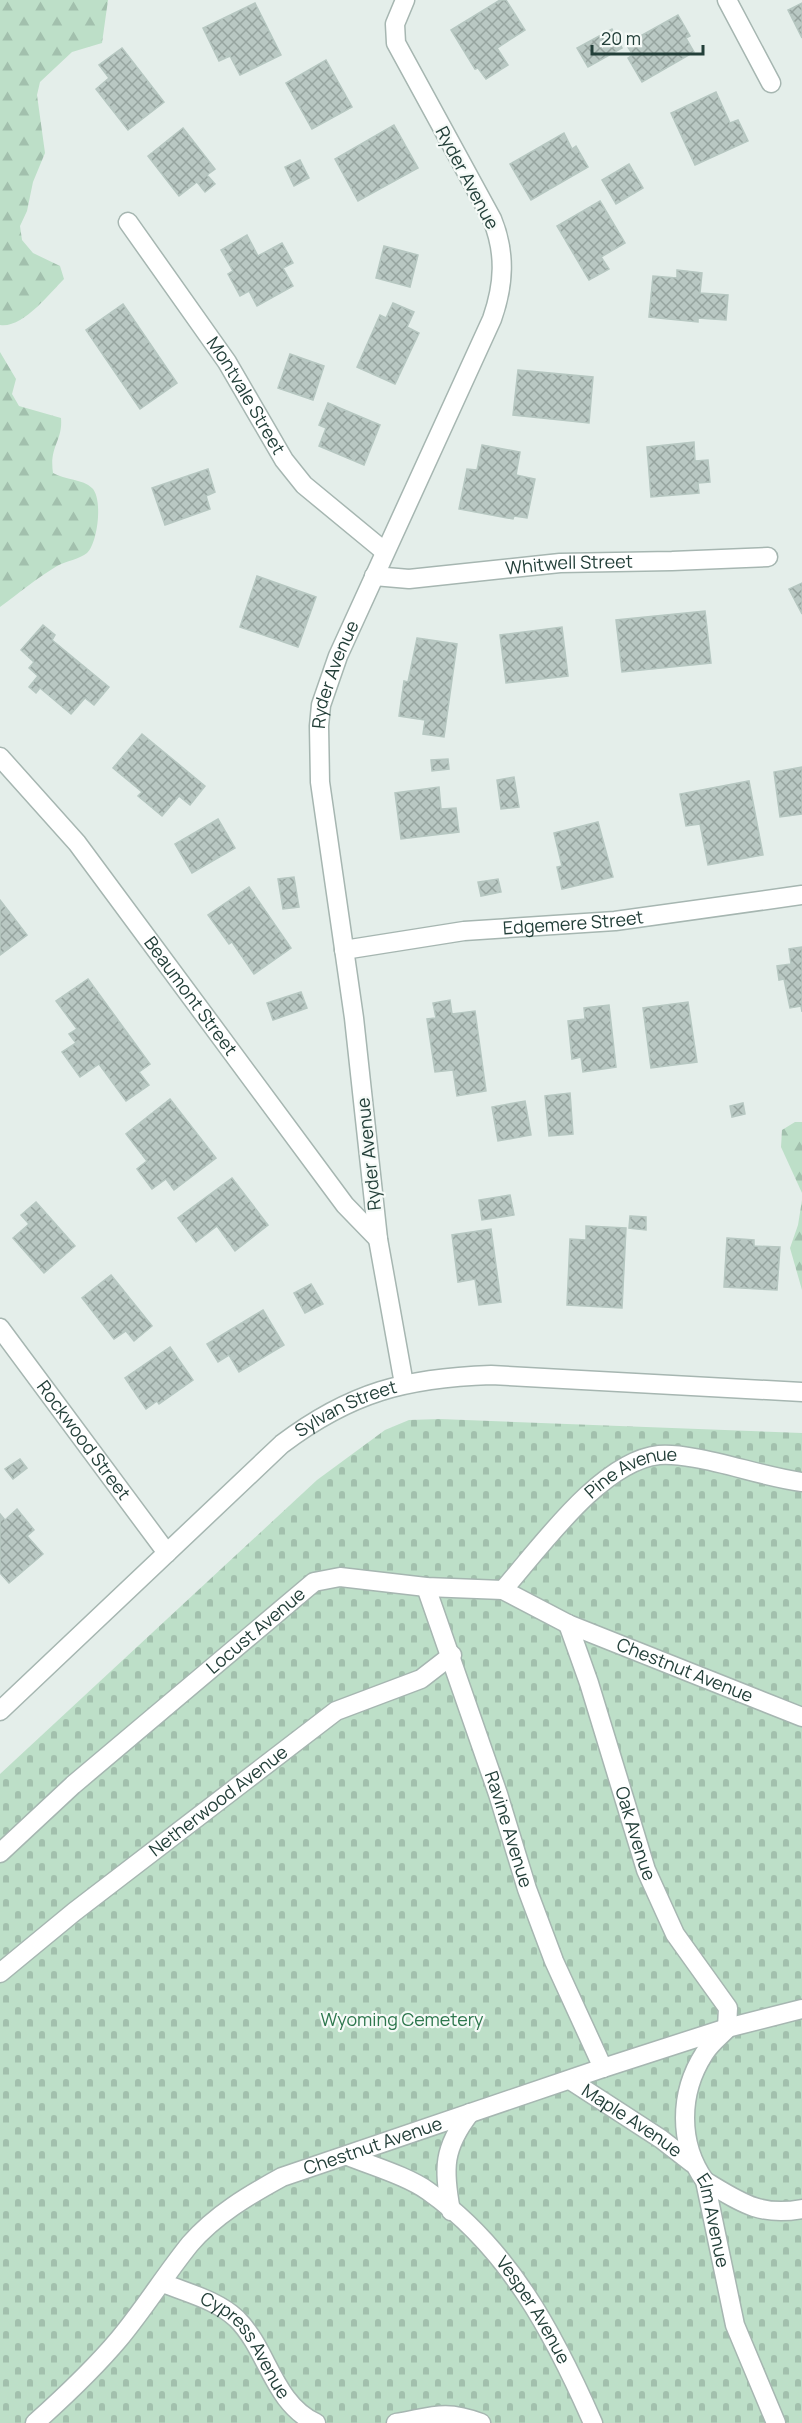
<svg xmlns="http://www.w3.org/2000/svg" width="802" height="2423" font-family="Manrope,sans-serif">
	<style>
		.forest { fill: url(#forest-firs) }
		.cemetery { fill: url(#cemetery-stones) }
		.building { fill: url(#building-cross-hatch); stroke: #b6c7c1; stroke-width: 1.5 }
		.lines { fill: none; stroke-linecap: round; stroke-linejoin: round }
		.minor-casing { stroke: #a6b6b1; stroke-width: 21 }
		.minor { stroke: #fff; stroke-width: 18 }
		.labels { text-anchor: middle; stroke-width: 4.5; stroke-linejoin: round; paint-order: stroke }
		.street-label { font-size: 18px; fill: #233f39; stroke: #f5faf7 }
		.park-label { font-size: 18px; fill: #2d774d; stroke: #f5faf7 }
	</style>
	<defs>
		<pattern id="forest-firs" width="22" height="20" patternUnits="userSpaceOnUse" patternTransform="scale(1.5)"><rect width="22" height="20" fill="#bddfc8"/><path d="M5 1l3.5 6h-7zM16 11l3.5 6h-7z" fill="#a2c0ad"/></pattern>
		<pattern id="cemetery-stones" width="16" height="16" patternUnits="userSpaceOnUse" patternTransform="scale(1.5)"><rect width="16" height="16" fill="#bddfc8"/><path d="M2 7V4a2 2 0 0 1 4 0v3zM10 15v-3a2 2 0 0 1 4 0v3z" fill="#a2c0ad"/></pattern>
		<pattern id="building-cross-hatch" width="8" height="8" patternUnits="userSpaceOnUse" patternTransform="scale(1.5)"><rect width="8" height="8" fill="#b9c8c3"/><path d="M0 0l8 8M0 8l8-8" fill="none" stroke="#96a49f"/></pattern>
	</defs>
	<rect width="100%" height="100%" fill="#e4eeea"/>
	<g class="forest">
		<path d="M0 0H108L102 43 72 52 40 82 37 95 45 153 33 182 27 211 20 226 22 240 33 253 60 266 64 279C50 293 22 329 0 325Z"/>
		<path d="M0 352 16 379 12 394 19 406 61 418C63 441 49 446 53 473 65 480 83 479 92 488 103 498 98 543 87 553 80 559 66 561 57 566 37 578 19 593 0 607Z"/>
		<polygon points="795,1122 802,1122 802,1193 781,1147 782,1130"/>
		<polygon points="802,1200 802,1290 790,1248 798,1225"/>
	</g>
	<polygon class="cemetery" points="440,1419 802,1433 802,2423 0,2423 0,1774 317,1480 385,1430 409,1420"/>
	<g class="building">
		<polygon points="500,0 506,0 525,30 497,48 508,65 486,79 478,68 475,69 451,30"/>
		<polygon points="255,3 281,55 240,75 230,56 219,61 203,28"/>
		<polygon points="802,3 802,38 788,10"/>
		<polygon points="678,15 690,36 686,38 694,52 642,82 628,58 633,55 626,44"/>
		<polygon points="612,29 622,48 588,67 577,48"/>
		<polygon points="122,48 164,102 128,130 96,89 109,78 99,65"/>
		<polygon points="326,60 352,107 312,129 286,83"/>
		<polygon points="716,92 730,123 738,120 748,141 695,165 671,113"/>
		<polygon points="394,125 418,168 358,201 335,159"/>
		<polygon points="183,128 215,169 207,175 215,184 205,192 197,182 179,196 148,156"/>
		<polygon points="564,133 572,149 576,146 588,167 531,200 510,164"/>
		<polygon points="300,160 309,178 294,186 285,167"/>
		<polygon points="629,164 643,188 616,204 602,180"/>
		<polygon points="600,201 625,243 601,257 609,269 589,280 557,226"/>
		<polygon points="247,235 258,256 282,243 293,263 283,268 293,286 257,306 249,291 240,296 228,274 233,271 221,250"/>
		<polygon points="384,246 418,255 410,287 376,278"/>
		<polygon points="677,270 702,273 700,293 728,295 726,320 698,318 698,322 649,317 653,276 677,278"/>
		<polygon points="393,303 414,312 407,327 419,333 395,384 357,367 380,315 386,318"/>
		<polygon points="123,304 177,383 140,409 86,330"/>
		<polygon points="290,354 324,366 313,400 278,388"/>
		<polygon points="518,370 593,377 589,423 513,415"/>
		<polygon points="328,403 380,425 364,465 319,446 326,428 319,425"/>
		<polygon points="694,442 695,461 708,460 710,482 698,483 699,493 651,497 647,447"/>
		<polygon points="482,445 520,452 516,475 535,479 527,518 514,516 513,519 459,509 467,469 477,470"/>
		<polygon points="208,469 215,492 206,496 210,509 165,525 152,488"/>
		<polygon points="257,576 316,597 298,647 240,627"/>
		<polygon points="802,583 802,614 789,589"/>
		<polygon points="705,611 711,663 622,672 616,620"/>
		<polygon points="43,625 55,635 52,640 109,687 94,705 85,698 71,714 40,688 36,693 29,687 38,676 29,668 34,662 21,650"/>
		<polygon points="562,627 568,676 506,683 500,635"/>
		<polygon points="417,638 457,644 444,737 423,734 425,720 399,716 404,681 408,682"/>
		<polygon points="142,734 205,786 190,805 179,796 162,816 138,796 142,792 113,768"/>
		<polygon points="448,759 449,769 432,771 431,760"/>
		<polygon points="802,767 802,814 780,817 774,772"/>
		<polygon points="514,777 519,807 501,809 497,780"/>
		<polygon points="749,781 763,855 708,865 700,824 686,826 680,794"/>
		<polygon points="439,787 441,809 456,808 459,832 401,839 395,793"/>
		<polygon points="218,819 235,848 192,873 175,844"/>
		<polygon points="598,822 613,877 562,889 557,867 562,866 554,833"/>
		<polygon points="294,877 299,907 283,909 278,879"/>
		<polygon points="498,879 501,892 481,896 478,882"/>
		<polygon points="249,887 291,948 254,974 232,942 229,944 208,915"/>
		<polygon points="0,900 27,935 0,955"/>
		<polygon points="802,947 802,1012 801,1006 790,1008 784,979 779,980 777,966 791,964 789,949"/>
		<polygon points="88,979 150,1064 139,1072 149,1085 126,1101 99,1064 80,1077 62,1052 76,1043 69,1034 77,1029 56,1001"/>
		<polygon points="301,992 307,1008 273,1020 267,1003"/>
		<polygon points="450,1000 452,1014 475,1011 486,1091 457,1096 453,1070 435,1072 427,1019 436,1018 433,1003"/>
		<polygon points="688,1002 697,1062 651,1068 643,1008"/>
		<polygon points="609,1005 616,1067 583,1072 581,1057 572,1059 568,1021 585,1019 584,1008"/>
		<polygon points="570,1093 573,1134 549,1136 545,1096"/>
		<polygon points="170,1099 216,1158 174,1190 166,1179 152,1189 137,1169 147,1161 126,1134"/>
		<polygon points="525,1101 531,1135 498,1141 492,1107"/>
		<polygon points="743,1103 745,1114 732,1117 730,1106"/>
		<polygon points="232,1178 268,1225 235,1251 217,1226 196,1242 178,1218"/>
		<polygon points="510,1195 514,1215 482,1220 479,1200"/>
		<polygon points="36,1202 75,1246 44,1273 13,1238 29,1224 21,1215"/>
		<polygon points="630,1216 646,1217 646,1230 629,1228"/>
		<polygon points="586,1226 626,1228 622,1308 567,1305 570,1239 586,1240"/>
		<polygon points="491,1229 501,1302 479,1305 475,1279 458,1282 452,1235"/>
		<polygon points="727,1238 754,1240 754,1246 780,1247 777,1290 724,1287"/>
		<polygon points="111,1275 152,1326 134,1341 126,1331 114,1339 82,1298"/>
		<polygon points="311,1284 323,1304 305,1313 294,1293"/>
		<polygon points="263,1310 284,1345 239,1372 229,1355 218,1362 207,1344"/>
		<polygon points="170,1347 193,1380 159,1404 157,1401 146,1409 125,1378"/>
		<polygon points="20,1459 27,1468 13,1479 5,1469"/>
		<polygon points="17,1509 34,1530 27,1536 43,1554 9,1583 0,1573 0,1514 5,1520"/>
	</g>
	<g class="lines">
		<g class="minor-casing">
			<g id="minor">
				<polyline points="727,0 771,83"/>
				<path id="s1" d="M128 222 227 362 284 460 304 485 384 551"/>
				<path id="s2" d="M374 576 409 579 560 563 672 561 768 557"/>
				<path id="s3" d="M0 757 77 843 345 1205 378 1239"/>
				<path id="s4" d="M344 950 464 931 615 921 802 895"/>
				<path id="s5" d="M0 1328 167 1553"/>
				<path id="s6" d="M404 1384 378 1239 354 1018 320 782 319 726 321 705 338 656 492 319C504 285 506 253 492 219L396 43 395 24 405 0"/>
				<path id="s7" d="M426 1587 498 1794 527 1889 554 1961 603 2068"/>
				<path id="s8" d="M503 1590C540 1548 601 1461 659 1455 670 1454 684 1456 695 1458 731 1464 765 1477 802 1482"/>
				<path id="s9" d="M568 1624 589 1683 646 1870 675 1934 728 2008 727 2028"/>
				<path id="s10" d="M0 1711 282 1444C351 1392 406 1378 491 1375L802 1392"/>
				<path id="s11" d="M0 1853 73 1785 314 1582 340 1577 426 1587 503 1590 568 1624 802 1717"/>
				<path id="s12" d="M0 1973 74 1912 336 1711 421 1679 452 1655"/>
				<path id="s13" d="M726 2030C719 2037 709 2045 704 2054 679 2093 678 2143 705 2181L735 2325 776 2423"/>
				<path id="s14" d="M570 2080 661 2139 692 2163"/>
				<path id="s15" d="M348 2156C372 2166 407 2176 428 2191 509 2248 554 2334 593 2423"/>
				<path d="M705 2181C740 2202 760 2217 802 2209"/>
				<path d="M451 2211C443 2169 443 2148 470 2113"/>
				<path id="s16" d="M163 2283C187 2293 217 2300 237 2319 268 2350 273 2403 316 2423"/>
				<path id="s17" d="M35 2423C64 2397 93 2370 119 2339 144 2309 165 2275 190 2244 215 2215 249 2195 282 2177L603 2068 727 2028 802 2009"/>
				<path d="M396 2423C432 2417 444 2409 481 2423"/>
			</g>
		</g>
		<use href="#minor" class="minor"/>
	</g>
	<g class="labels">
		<g class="street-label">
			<text transform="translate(467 178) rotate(62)" y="6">Ryder Avenue</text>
			<text dy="6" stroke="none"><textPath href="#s1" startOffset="210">Montvale Street</textPath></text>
			<text dy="6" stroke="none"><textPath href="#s2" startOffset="196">Whitwell Street</textPath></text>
			<text dy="6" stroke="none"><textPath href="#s6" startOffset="718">Ryder Avenue</textPath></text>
			<text dy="6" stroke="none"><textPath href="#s4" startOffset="231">Edgemere Street</textPath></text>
			<text dy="6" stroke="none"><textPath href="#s3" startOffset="306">Beaumont Street</textPath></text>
			<text transform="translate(369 1154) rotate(-96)" y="6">Ryder Avenue</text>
			<text dy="6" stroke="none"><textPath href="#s10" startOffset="462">Sylvan Street</textPath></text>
			<text dy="6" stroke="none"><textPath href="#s5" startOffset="140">Rockwood Street</textPath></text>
			<text dy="6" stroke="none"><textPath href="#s8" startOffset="178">Pine Avenue</textPath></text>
			<text dy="6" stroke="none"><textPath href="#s11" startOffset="339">Locust Avenue</textPath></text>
			<text dy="6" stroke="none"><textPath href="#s11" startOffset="804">Chestnut Avenue</textPath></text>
			<text dy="6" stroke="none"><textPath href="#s12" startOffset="278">Netherwood Avenue</textPath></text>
			<text dy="6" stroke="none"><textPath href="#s7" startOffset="256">Ravine Avenue</textPath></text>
			<text dy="6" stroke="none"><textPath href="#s9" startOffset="220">Oak Avenue</textPath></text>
			<text dy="6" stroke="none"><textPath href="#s14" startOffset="74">Maple Avenue</textPath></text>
			<text dy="6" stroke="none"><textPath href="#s17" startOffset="448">Chestnut Avenue</textPath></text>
			<text dy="6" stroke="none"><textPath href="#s13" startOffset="208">Elm Avenue</textPath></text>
			<text dy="6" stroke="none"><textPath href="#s15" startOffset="248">Vesper Avenue</textPath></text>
			<text dy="6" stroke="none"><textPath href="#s16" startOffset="108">Cypress Avenue</textPath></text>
		</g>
		<g class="park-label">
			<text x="402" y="2026">Wyoming Cemetery</text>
		</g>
	</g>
	<path d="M592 45v9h111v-9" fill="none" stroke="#233f39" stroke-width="3"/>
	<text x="601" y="45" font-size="18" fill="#233f39" stroke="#f5faf7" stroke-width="4.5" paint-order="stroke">20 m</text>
</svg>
